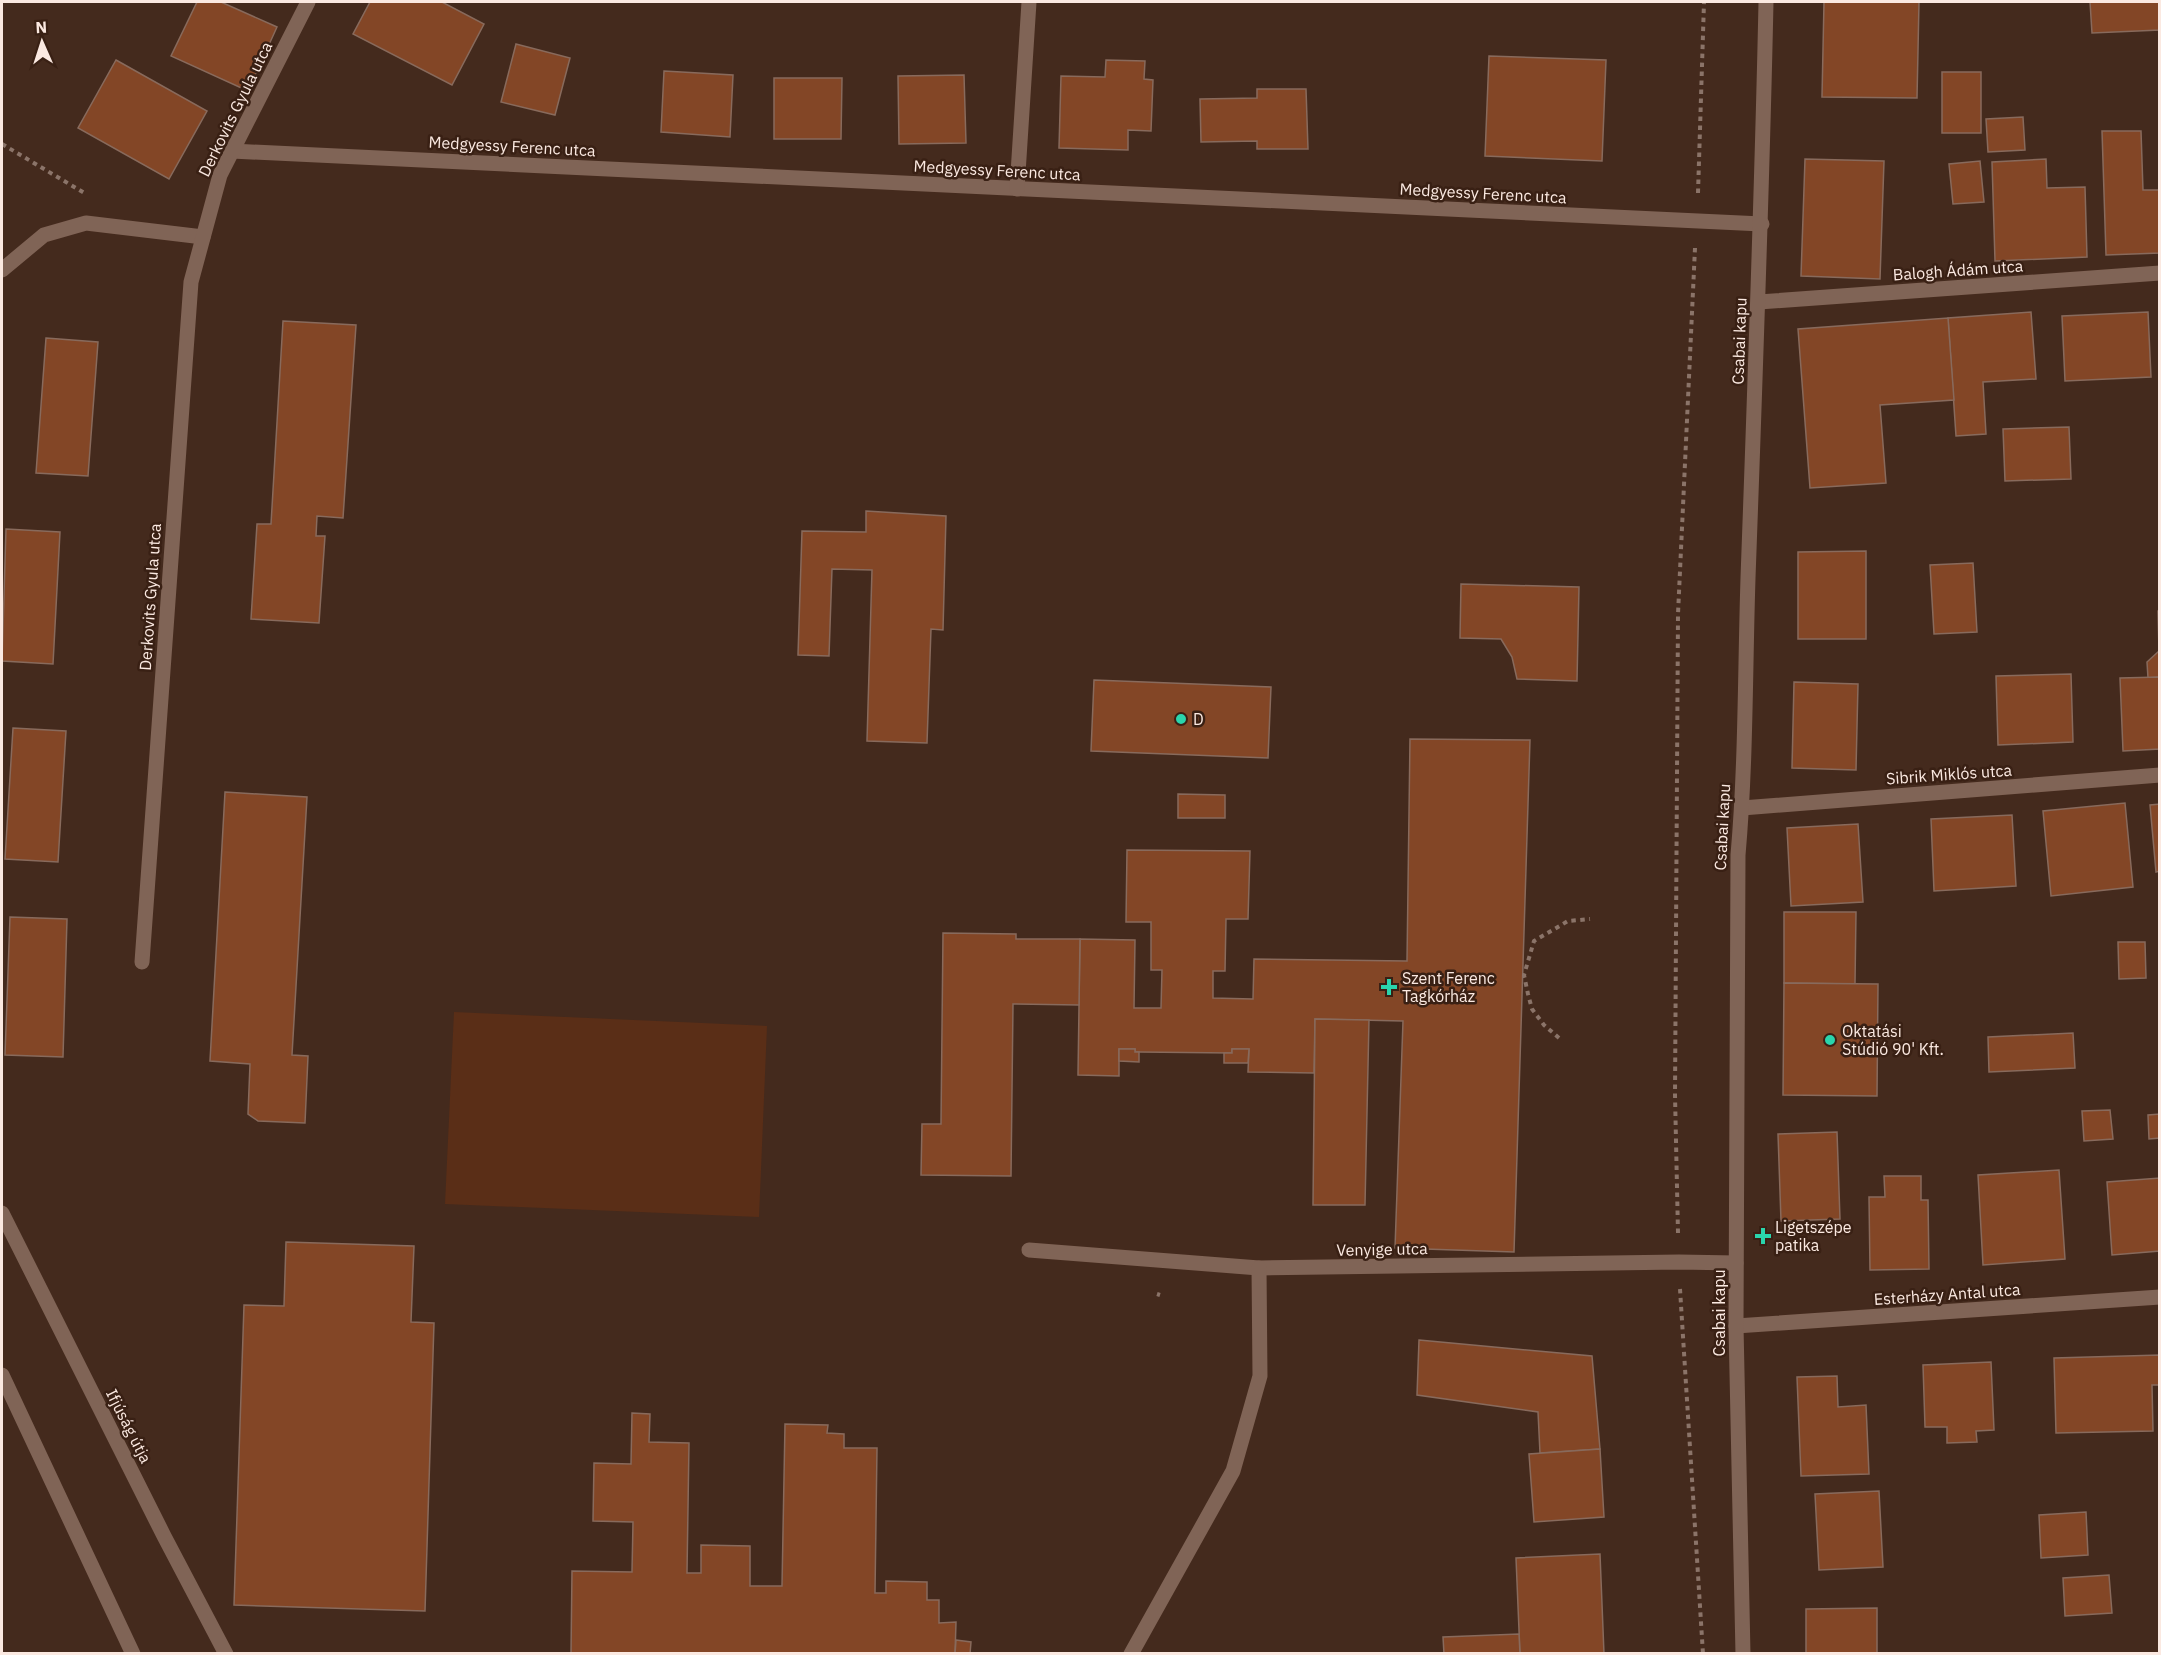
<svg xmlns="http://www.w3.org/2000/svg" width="2161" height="1655" font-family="'IBM Plex Sans',sans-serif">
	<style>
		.green { fill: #5a2e17 }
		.building { fill: #834626; stroke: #886a5c; stroke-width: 1.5 }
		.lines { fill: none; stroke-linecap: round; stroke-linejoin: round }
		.path { stroke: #8b7469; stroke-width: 4; stroke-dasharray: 4.5 4.5; stroke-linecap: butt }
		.minor { stroke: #806456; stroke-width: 15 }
		.poi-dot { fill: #2ad5ac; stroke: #392014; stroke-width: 2 }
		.labels { text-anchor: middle; stroke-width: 5; stroke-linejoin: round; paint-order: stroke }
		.street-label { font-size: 16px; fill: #fbe9e1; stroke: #392014 }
		.poi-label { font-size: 16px; fill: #fbe9e1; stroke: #392014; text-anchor: start }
	</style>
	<rect width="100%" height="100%" fill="#442a1d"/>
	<polygon class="green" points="454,1012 767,1026 759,1217 445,1204"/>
	<g class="building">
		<polygon points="197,2 221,2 277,27 248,91 171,56"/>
		<polygon points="370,2 442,2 484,24 452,85 353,34"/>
		<polygon points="1824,2 1919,2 1917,98 1822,97"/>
		<polygon points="2090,2 2160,2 2160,30 2092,33"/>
		<polygon points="516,44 570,58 555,115 501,102"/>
		<polygon points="1489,56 1606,60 1602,161 1485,156"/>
		<polygon points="116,60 207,111 169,179 78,128"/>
		<polygon points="1106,60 1145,61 1144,79 1153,80 1151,131 1128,130 1128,150 1059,148 1061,76 1105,77"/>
		<polygon points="664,71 733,75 730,137 661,132"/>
		<rect x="1942" y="72" width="39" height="61"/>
		<polygon points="964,75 966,143 899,144 898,76"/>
		<polygon points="774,78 842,78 841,139 774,139"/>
		<polygon points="1257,89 1306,89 1308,149 1257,149 1257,141 1201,142 1200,99 1257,98"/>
		<polygon points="2023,117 2025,150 1988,152 1986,119"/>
		<polygon points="2102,131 2141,131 2143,190 2160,190 2160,253 2106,255"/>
		<polygon points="1805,159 1884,161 1880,279 1801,276"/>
		<polygon points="2046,159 2047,188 2085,187 2087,257 1995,261 1992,162"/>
		<polygon points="1980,161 1984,202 1953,204 1949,164"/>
		<polygon points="2031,312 2036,379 1983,382 1986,434 1956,436 1948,318"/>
		<polygon points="2148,312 2151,377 2065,381 2062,316"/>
		<polygon points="1948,318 1954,400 1880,405 1886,483 1810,488 1798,329"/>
		<polygon points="283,321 356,325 343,518 317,516 316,536 325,536 319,623 251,619 257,524 271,524"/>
		<polygon points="46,338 98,342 88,476 36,473"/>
		<polygon points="2069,427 2071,479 2005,481 2003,429"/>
		<polygon points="866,511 946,516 943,630 931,629 927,743 867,741 872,570 832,569 829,656 798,655 802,531 866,532"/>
		<polygon points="6,529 60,532 53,664 2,661"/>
		<polygon points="1866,551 1866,639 1798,639 1798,552"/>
		<polygon points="1973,563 1977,632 1934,634 1930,565"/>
		<polygon points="1461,584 1579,587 1577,681 1517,679 1512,657 1501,639 1460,638"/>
		<polygon points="2160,610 2160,677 2148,678 2147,662 2159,651 2158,611"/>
		<polygon points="2071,674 2073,742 1998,745 1996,676"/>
		<polygon points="2160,677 2160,749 2123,751 2120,678"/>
		<polygon points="1094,680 1271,687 1268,758 1091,751"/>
		<polygon points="1794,682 1858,684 1856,770 1792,768"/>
		<polygon points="13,728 66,731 58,862 5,859"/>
		<polygon points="1410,739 1530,740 1514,1252 1395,1248 1403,1021 1315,1019 1314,1073 1248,1072 1249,1049 1232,1049 1232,1053 1139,1052 1135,1052 1135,1049 1119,1049 1119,1076 1078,1075 1080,939 1135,940 1134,1008 1161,1008 1162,970 1151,970 1151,922 1126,922 1127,850 1250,851 1248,919 1226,919 1225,971 1213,971 1213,998 1253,999 1254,959 1407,961"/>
		<polygon points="225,792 307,797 292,1055 308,1056 305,1123 258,1121 248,1114 250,1064 210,1061"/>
		<polygon points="1178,794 1225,795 1225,818 1178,818"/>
		<polygon points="2125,803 2133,887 2051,896 2043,811"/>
		<polygon points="2160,804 2160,871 2156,872 2150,805"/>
		<polygon points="2012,815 2016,886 1934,891 1931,819"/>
		<polygon points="1858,824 1863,902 1791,906 1787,828"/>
		<polygon points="1784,912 1856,912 1855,984 1784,983"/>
		<polygon points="10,917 67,919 63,1057 5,1055"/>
		<polygon points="943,933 1016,934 1016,939 1080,939 1079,1005 1013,1004 1011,1176 921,1175 922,1124 941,1124"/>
		<polygon points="2118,942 2145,942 2146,978 2119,979"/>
		<polygon points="1784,983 1878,984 1877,1096 1783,1095"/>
		<polygon points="1315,1019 1369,1020 1365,1205 1313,1205"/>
		<polygon points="2073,1033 2075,1068 1989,1072 1988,1037"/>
		<polygon points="1119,1049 1135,1049 1135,1052 1139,1052 1139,1062 1119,1061"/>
		<polygon points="1232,1049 1249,1049 1248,1063 1224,1063 1224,1053 1232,1053"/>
		<polygon points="2110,1110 2113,1139 2084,1141 2082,1111"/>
		<polygon points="2160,1114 2160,1138 2149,1139 2148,1115"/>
		<polygon points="1837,1132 1840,1219 1781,1221 1778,1134"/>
		<polygon points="2059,1170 2065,1259 1983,1265 1978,1175"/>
		<polygon points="1884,1176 1921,1176 1921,1200 1928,1200 1929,1269 1870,1270 1869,1197 1885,1197"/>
		<polygon points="2160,1178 2160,1251 2112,1255 2107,1182"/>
		<polygon points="286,1242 414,1246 411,1322 434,1323 425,1611 234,1605 244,1305 284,1306"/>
		<polygon points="1419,1340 1592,1356 1600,1449 1540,1453 1538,1412 1417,1395"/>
		<polygon points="2160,1355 2160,1385 2152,1385 2153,1431 2056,1433 2054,1358"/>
		<polygon points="1991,1362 1994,1430 1976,1431 1977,1442 1947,1443 1947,1427 1925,1427 1923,1365"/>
		<polygon points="1837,1376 1838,1407 1866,1405 1869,1474 1801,1476 1797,1377"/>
		<polygon points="632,1413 650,1414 649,1442 689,1443 687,1573 701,1573 701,1545 750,1546 750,1586 782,1586 785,1424 828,1425 827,1433 844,1434 844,1448 877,1448 875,1593 886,1593 886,1581 927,1582 927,1600 939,1600 939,1623 956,1622 955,1654 571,1654 572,1571 632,1572 633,1522 593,1521 594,1463 631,1464"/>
		<polygon points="1600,1449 1604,1517 1534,1522 1529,1454"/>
		<polygon points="1879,1491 1883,1567 1819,1570 1815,1494"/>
		<polygon points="2086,1512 2088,1555 2041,1558 2039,1515"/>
		<polygon points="1600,1554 1604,1654 1520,1654 1516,1558"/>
		<polygon points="2109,1575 2112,1613 2065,1616 2063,1578"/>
		<polygon points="1877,1608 1877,1654 1806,1654 1806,1609"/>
		<polygon points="1519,1634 1520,1654 1444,1654 1443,1637"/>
		<polygon points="956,1640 971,1642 970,1654 955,1654"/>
	</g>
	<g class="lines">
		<g class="path">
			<polyline points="2,144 86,194"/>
			<polyline points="1698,193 1704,2"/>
			<polyline points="1559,1038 1544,1025 1532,1009 1528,994 1524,975 1534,941 1568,921 1590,919"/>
			<polyline points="1678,1233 1675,1095 1678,614 1695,248"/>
			<polyline points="1680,1289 1703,1654"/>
			<polyline points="1157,1294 1160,1295"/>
		</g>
		<g class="minor">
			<polyline points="232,151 1762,224"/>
			<polyline points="1017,189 1029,2"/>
			<polyline points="2,270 44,235 86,223 203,237"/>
			<polyline points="1759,302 2160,273"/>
			<polyline points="1742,808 2160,775"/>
			<polyline points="142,962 191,282 220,175 308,2"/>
			<polyline points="2,1213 164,1536 226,1654"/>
			<polyline points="1029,1250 1259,1268 1679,1262 1736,1263"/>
			<polyline points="1736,1326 2160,1297"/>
			<polyline points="2,1375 133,1654"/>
			<polyline points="1131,1654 1233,1471 1260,1376 1259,1268"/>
			<path d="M1743 1654 1736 1326 1738 855C1746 764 1745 671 1748 578 1755 386 1762 194 1766 2"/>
		</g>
	</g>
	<g class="poi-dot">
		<circle cx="1181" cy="719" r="6"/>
		<path d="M1386 978h6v6h6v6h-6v6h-6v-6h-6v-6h6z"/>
		<circle cx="1830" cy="1040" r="6"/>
		<path d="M1760 1227h6v6h6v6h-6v6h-6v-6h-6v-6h6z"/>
	</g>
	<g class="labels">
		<g class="street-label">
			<text transform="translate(235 109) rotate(-64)" y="6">Derkovits Gyula utca</text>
			<text transform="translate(512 146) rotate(3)" y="6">Medgyessy Ferenc utca</text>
			<text transform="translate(997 170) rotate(3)" y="6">Medgyessy Ferenc utca</text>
			<text transform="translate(1483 193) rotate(3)" y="6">Medgyessy Ferenc utca</text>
			<text transform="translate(1958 270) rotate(-4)" y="6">Balogh Ádám utca</text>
			<text transform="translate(1739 341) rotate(-88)" y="6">Csabai kapu</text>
			<text transform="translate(150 597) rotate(-86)" y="6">Derkovits Gyula utca</text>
			<text transform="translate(1949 774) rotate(-4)" y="6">Sibrik Miklós utca</text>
			<text transform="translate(1722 827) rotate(-87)" y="6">Csabai kapu</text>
			<text transform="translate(1382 1249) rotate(-1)" y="6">Venyige utca</text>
			<text transform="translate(1947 1294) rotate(-4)" y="6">Esterházy Antal utca</text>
			<text transform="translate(1719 1313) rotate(-90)" y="6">Csabai kapu</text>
			<text transform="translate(129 1426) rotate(63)" y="6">Ifjúság útja</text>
		</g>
		<g class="poi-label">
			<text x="1193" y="725">D</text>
			<text x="1402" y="984">Szent Ferenc<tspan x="1402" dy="18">Tagkórház</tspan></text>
			<text x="1842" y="1037">Oktatási<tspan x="1842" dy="18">Stúdió 90' Kft.</tspan></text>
			<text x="1775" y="1233">Ligetszépe<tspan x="1775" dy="18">patika</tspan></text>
		</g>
	</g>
	<rect width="2161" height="1655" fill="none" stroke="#fbe9e1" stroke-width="6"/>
	<g transform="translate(42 42) rotate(357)" stroke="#392014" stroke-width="4.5" paint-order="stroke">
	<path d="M0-4.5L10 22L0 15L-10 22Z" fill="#fbe9e1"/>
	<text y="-9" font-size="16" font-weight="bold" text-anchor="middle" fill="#fbe9e1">N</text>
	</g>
</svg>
